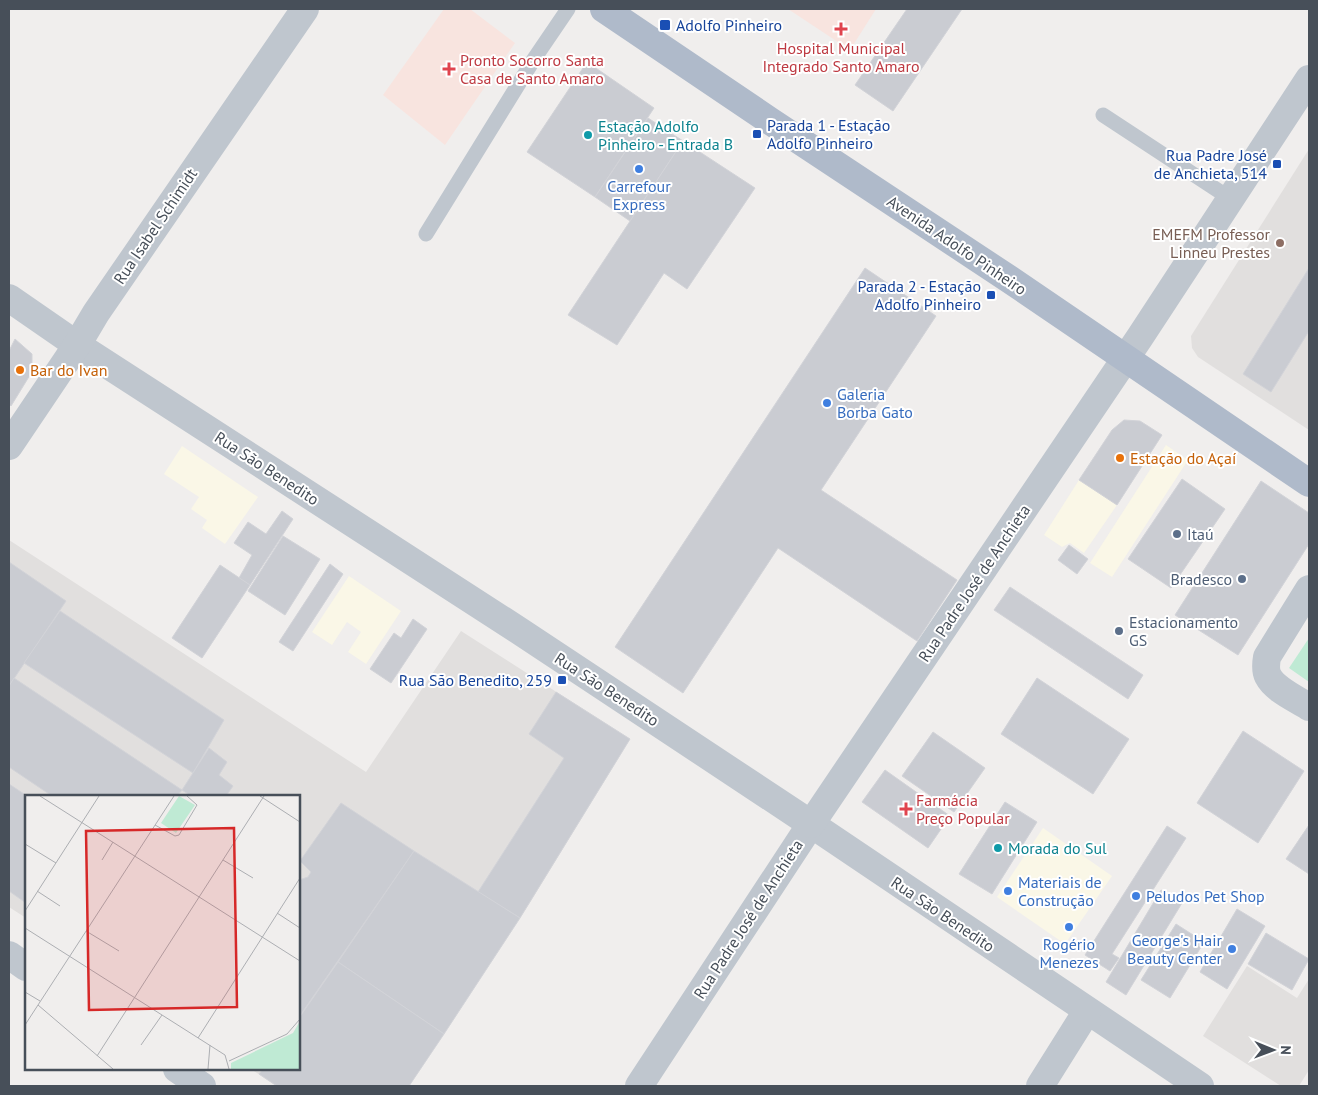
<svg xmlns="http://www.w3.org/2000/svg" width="1318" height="1095" font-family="'PT Sans',sans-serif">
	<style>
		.commercial { fill: #faf7e7 }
		.education { fill: #e1dfde }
		.medical { fill: #f8e4df }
		.green { fill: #bfead4 }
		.building { fill: #caccd2; stroke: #d2d3d8 }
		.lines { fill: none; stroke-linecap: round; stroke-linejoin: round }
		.service { stroke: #bfc6ce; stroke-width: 15 }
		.minor { stroke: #bfc6ce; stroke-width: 28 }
		.tertiary { stroke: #bfc6ce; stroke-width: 28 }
		.primary { stroke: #afbaca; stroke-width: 28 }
		.transit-dot { fill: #1a4fb4; stroke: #fff; stroke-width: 2 }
		.health-dot { fill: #e0444e; stroke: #fff; stroke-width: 2 }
		.culture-dot { fill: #0f9aa8; stroke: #fff; stroke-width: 2 }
		.shop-dot { fill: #3f7fe0; stroke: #fff; stroke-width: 2 }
		.education-dot { fill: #8d6e63; stroke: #fff; stroke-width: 2 }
		.food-dot { fill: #e8710a; stroke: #fff; stroke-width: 2 }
		.service-dot { fill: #5c6f8a; stroke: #fff; stroke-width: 2 }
		.labels { text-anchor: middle; stroke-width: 4; stroke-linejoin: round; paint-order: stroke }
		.transit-label { font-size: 16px; fill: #164399; stroke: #fff; text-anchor: end }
		.health-label { font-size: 16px; fill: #be3a42; stroke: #fff; text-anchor: start }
		.culture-label { font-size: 16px; fill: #0d838f; stroke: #fff; text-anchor: start }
		.shop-label { font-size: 16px; fill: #366cbe; stroke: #fff; text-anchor: start }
		.street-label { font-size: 16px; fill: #474f59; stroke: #fff }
		.education-label { font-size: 16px; fill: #785e54; stroke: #fff; text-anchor: end }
		.food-label { font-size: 16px; fill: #c56008; stroke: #fff; text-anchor: start }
		.service-label { font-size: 16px; fill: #4e5e75; stroke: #fff; text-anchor: start }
		.inset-road { fill: none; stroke: #acaeb2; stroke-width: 1 }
		.view { fill: #d62828; fill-opacity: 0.15; stroke: #d62828; stroke-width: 2.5 }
		.inset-edge { fill: none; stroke: #474f59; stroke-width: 2.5 }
	</style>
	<rect width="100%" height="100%" fill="#f0eeed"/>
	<g class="commercial">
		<polygon points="1166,445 1188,460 1112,577 1090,563"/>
		<polygon points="182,446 258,497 225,544 202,528 207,520 191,509 199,497 164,474"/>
		<polygon points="1079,480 1117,505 1084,553 1070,543 1062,547 1044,535"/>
		<polygon points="349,576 401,611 366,664 348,652 361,632 347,622 332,645 312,632"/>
		<polygon points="1043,828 1112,876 1065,944 997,897"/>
	</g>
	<g class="education">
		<polygon points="1309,149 1309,430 1198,357 1192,348 1191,336"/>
		<polygon points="9,540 366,772 461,631 630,739 529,904 409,1086 276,1086 251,1069 299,1069 299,796 26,796 26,918 9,907"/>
		<polygon points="1247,966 1297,998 1309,979 1309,1070 1299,1086 1281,1086 1203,1036"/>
	</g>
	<g class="medical">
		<polygon points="444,9 470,9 515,43 445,145 383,95"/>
		<polygon points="788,9 876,9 850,50"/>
	</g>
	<polygon class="green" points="1309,638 1309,682 1289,668"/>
	<g class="building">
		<polygon points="907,9 962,9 893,111 855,85"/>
		<polygon points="587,62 654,108 595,197 527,152"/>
		<polygon points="648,118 683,141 630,221 595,197"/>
		<polygon points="683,141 755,188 687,289 664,273 617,345 568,315"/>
		<polygon points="865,268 936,316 821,490 957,580 917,641 778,548 683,693 615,647"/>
		<polygon points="1309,268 1309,331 1271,392 1243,374"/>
		<polygon points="15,339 32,354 32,364 30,375 11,406 9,404 9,351"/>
		<polygon points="1124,420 1140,421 1162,435 1117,505 1079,480 1112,430"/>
		<polygon points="1182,479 1225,509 1171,588 1128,559"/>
		<polygon points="1261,481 1309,513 1309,544 1238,655 1175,615"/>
		<polygon points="282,511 293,519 250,585 239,578 252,555 234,543 248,522 266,534"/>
		<polygon points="283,536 320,559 285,615 248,591"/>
		<polygon points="1069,545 1088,559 1077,574 1058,560"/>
		<polygon points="9,562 66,601 9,686"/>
		<polygon points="330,564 343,574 293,651 279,642"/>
		<polygon points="220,565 250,585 202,658 172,638"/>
		<polygon points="1010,587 1143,675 1128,699 994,610"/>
		<polygon points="60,611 224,720 193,773 24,663"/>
		<polygon points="413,619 427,629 391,683 370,669 394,633 401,638"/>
		<polygon points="14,678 182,790 177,796 52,796 9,767 9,686"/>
		<polygon points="1037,678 1129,739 1093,794 1001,734"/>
		<polygon points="556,692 630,739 520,918 478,892 564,758 529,734"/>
		<polygon points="1243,731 1304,771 1258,843 1197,803"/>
		<polygon points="933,732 985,768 954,812 902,776"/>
		<polygon points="209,748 227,762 219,775 233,786 226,796 208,796 205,795 204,796 191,796 182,790"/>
		<polygon points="885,770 950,816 928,848 862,802"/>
		<polygon points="9,784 27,796 26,903 9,891"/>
		<polygon points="1005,802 1037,822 992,894 959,874"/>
		<polygon points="341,803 414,851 299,1017 299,880 308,877 311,872 300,861"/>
		<polygon points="1309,825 1309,874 1286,859"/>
		<polygon points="1167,826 1186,838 1112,954 1119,958 1110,971 1085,955"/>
		<polygon points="414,851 520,918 444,1034 338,962"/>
		<polygon points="1161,890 1182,903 1126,995 1106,982"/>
		<polygon points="1237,909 1265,926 1227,989 1200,972"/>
		<polygon points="1176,924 1204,942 1170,998 1141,980"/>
		<polygon points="1266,933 1309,959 1292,990 1248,964"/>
		<polygon points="338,962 444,1034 409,1086 277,1086 259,1074 263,1069 299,1069 299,1018"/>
	</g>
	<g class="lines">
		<g class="service">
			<polyline points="1103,115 1231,199"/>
			<polyline points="426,234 534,59 568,9"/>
		</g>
		<g class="minor">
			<polyline points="9,298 77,345"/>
			<path d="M1309 589 1267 657C1266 663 1265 670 1268 676 1275 690 1297 699 1309 707"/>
			<polyline points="9,955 26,967"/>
			<polyline points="177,1069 202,1086"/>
			<polyline points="639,1086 811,824 1200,1086"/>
			<polyline points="1040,1086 1087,1011"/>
		</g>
		<g class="tertiary">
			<polyline points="77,345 518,630 811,824 1140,337 1309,79"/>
			<polyline points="9,446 77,345 96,313 305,9"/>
		</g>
		<polyline class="primary" points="604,9 770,121 1009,279 1309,483"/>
	</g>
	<g class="transit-dot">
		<rect x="659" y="19" width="12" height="12" rx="2.5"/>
		<rect x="752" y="129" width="10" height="10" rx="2.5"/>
		<rect x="1272" y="159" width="10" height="10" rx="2.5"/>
		<rect x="986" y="290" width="10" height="10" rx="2.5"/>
		<rect x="557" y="675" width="10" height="10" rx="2.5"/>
	</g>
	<g class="health-dot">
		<path d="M838.5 21.5h5v5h5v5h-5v5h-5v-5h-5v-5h5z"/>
		<path d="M446.5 61.5h5v5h5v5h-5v5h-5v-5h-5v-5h5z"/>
		<path d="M903.5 801.5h5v5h5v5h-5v5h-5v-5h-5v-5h5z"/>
	</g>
	<g class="culture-dot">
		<circle cx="588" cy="135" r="5"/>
		<circle cx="998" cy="848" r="5"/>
	</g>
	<g class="shop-dot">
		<circle cx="639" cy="169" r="5"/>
		<circle cx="827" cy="403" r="5"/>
		<circle cx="1008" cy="891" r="5"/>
		<circle cx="1136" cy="896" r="5"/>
		<circle cx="1069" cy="927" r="5"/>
		<circle cx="1232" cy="949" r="5"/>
	</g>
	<circle class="education-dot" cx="1280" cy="243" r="5"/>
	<g class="food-dot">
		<circle cx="20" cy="370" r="5"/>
		<circle cx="1120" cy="458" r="5"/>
	</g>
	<g class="service-dot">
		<circle cx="1177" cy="534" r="5"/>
		<circle cx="1242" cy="579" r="5"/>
		<circle cx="1119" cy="631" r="5"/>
	</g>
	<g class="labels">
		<g class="transit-label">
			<text x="676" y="31" text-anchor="start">Adolfo Pinheiro</text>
			<text x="767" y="131" text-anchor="start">Parada 1 - Estação<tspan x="767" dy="18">Adolfo Pinheiro</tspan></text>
			<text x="1267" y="161">Rua Padre José<tspan x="1267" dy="18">de Anchieta, 514</tspan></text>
			<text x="981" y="292">Parada 2 - Estação<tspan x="981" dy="18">Adolfo Pinheiro</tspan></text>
			<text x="552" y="686">Rua São Benedito, 259</text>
		</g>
		<g class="health-label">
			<text x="841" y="54" text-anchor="middle">Hospital Municipal<tspan x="841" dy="18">Integrado Santo Amaro</tspan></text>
			<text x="460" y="66">Pronto Socorro Santa<tspan x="460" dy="18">Casa de Santo Amaro</tspan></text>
			<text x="916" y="806">Farmácia<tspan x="916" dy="18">Preço Popular</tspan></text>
		</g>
		<g class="culture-label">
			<text x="598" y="132">Estação Adolfo<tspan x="598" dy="18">Pinheiro - Entrada B</tspan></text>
			<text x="1008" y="854">Morada do Sul</text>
		</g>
		<g class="shop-label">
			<text x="639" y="192" text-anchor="middle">Carrefour<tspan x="639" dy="18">Express</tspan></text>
			<text x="837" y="400">Galeria<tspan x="837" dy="18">Borba Gato</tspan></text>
			<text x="1018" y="888">Materiais de<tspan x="1018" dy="18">Construção</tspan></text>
			<text x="1146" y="902">Peludos Pet Shop</text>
			<text x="1222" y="946" text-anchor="end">George's Hair<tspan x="1222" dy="18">Beauty Center</tspan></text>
			<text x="1069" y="950" text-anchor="middle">Rogério<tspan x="1069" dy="18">Menezes</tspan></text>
		</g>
		<g class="street-label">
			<text transform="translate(155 226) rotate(-56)" y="6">Rua Isabel Schimidt</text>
			<text transform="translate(957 245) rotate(34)" y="6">Avenida Adolfo Pinheiro</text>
			<text transform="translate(267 468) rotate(33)" y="6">Rua São Benedito</text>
			<text transform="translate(974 583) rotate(-56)" y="6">Rua Padre José de Anchieta</text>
			<text transform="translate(607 689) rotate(33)" y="6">Rua São Benedito</text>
			<text transform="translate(943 914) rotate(34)" y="6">Rua São Benedito</text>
			<text transform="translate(748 919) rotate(-57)" y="6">Rua Padre José de Anchieta</text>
		</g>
		<g class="education-label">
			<text x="1270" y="240">EMEFM Professor<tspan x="1270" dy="18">Linneu Prestes</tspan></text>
		</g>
		<g class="food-label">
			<text x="30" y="376">Bar do Ivan</text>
			<text x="1130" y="464">Estação do Açaí</text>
		</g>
		<g class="service-label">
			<text x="1187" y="540">Itaú</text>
			<text x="1232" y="585" text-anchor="end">Bradesco</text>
			<text x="1129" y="628">Estacionamento<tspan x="1129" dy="18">GS</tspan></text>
		</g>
	</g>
	<g transform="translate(25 795)">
		<rect width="275" height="275" fill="#f0eeed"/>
		<path d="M154 1 170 10 151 38 136 28ZM275 226V274H206V268L268 238Z" fill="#bfead4"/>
		<path class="inset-road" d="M15 1 275 166M235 1 275 27M130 30 150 41 154 40 172 10 162 1M0 49 31 68M77 65 88 47M198 65 228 83M12 96 35 111M0 116 74 1M252 118 275 133M0 133 200 260 204 274M61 136 94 156M0 197 15 206M13 210 88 274M0 230 149 1M173 243 275 83M116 250 137 220M72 261 239 1M204 266 262 239 275 224M183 274 185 250"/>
		<path class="view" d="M209 33 212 212 64 215 61 36Z"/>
		<rect width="275" height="275" class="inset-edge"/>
	</g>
	<rect width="1318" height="1095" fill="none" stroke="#474f59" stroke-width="20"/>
	<g transform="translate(1273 1050) rotate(91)" stroke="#ffffff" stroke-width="4" paint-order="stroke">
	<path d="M0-4L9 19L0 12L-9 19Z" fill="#474f59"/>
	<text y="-8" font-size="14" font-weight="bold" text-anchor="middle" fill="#474f59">N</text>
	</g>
</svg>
